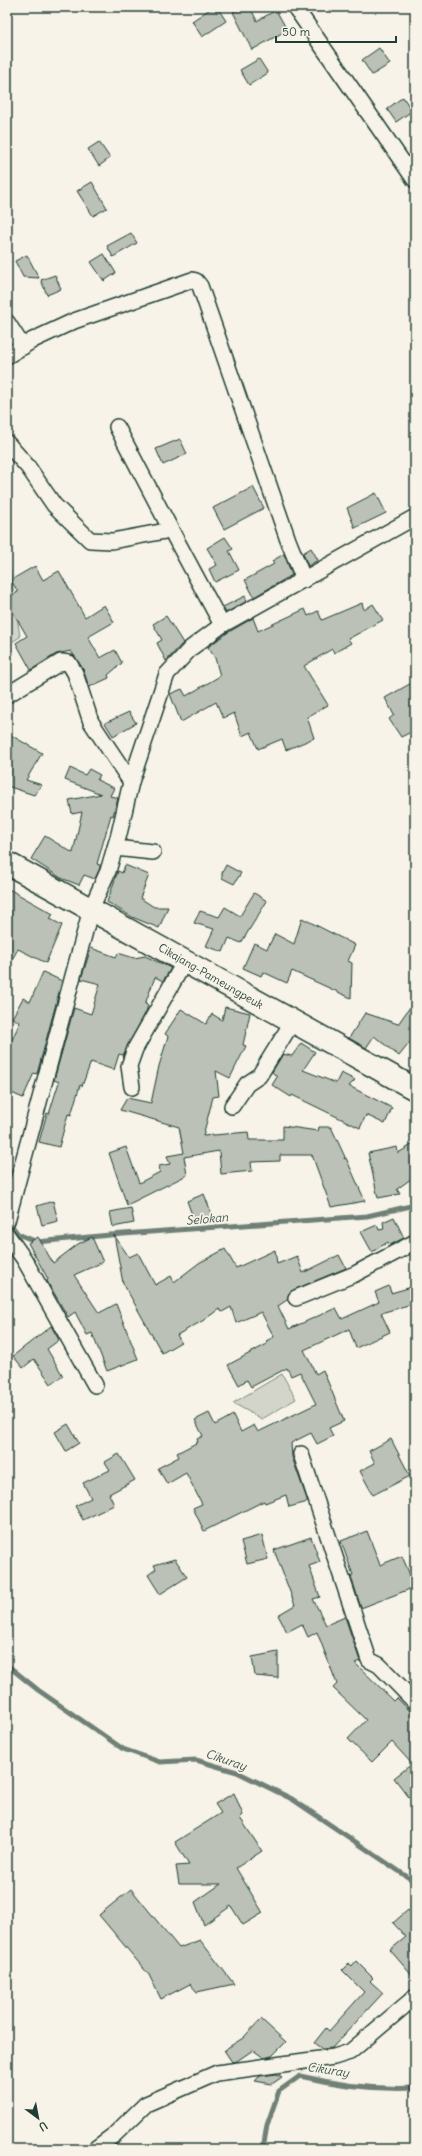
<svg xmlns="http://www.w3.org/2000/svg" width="422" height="2156" font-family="Delius,sans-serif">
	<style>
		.green { fill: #d3d5ca; stroke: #79897f }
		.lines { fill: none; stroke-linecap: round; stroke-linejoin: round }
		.stream { stroke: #6f8077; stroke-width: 5 }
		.building { fill: #bbc1b6; stroke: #1f3d34 }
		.minor-casing { stroke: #1f3d34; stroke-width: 18 }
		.primary-casing { stroke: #1f3d34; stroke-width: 25 }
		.minor { stroke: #f7f3e8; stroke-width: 15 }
		.primary { stroke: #f7f3e8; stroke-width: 22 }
		.labels { text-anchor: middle; stroke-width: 3.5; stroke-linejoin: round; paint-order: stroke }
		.street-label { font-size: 11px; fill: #1f3d34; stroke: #f7f3e8 }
		.water-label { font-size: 12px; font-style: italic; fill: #405950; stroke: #f7f3e8 }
	</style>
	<rect width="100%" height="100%" fill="#f7f3e8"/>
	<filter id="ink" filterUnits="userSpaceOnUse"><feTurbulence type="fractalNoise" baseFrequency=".025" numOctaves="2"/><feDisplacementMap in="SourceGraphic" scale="8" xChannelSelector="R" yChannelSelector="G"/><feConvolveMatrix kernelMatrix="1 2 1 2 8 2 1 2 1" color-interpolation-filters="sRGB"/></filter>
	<g filter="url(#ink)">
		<g class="green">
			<polygon points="7,546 20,637 7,645"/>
			<polygon points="282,1374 296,1399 262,1419 233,1403"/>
		</g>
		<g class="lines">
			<g class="stream">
				<polyline points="8,1221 18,1234 37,1242 110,1235 367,1216 415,1205"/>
				<polyline points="7,1665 38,1690 123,1749 160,1762 196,1760 237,1772 292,1799 415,1882"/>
				<path d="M263 2149 267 2125 279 2091 300 2076C337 2085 377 2090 415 2088"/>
			</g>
		</g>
		<g class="building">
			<polygon points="213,7 217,7 226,21 202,37 192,21"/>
			<polygon points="243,7 250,7 257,21 276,10 287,30 252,50 233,12"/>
			<polygon points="379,48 390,64 372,75 362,60"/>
			<polygon points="259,59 268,73 249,85 240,70"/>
			<polygon points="403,97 412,111 396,122 387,109"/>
			<polygon points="99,142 110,158 99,166 88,149"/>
			<polygon points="92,182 107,208 93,216 77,191"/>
			<polygon points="131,233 137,243 113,257 107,246"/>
			<polygon points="104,254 116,273 104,281 91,262"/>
			<polygon points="27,255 39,278 23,277 15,261"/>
			<polygon points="55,275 61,289 47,295 41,280"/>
			<polygon points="180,439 187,454 163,465 156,449"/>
			<polygon points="253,487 264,508 224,529 213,508"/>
			<polygon points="376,493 386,513 355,528 347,508"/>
			<polygon points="225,537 233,549 229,551 239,570 215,582 209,569 217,565 207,548"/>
			<polygon points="311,548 318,560 308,566 303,553"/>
			<polygon points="284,554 292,575 254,597 245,580 274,564 272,561"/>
			<polygon points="35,566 43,580 59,571 85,617 104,605 114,622 88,637 100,658 115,650 122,663 108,675 109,678 89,687 83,669 71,651 56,654 31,670 16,643 27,636 7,602 7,598 18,592 11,580"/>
			<polygon points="245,596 247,601 226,613 223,607"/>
			<polygon points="362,603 364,610 373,604 383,620 348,639 351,643 334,653 332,649 304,666 328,705 307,717 314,738 286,750 282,739 258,749 251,732 242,736 234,713 223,718 216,702 181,722 170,694 182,689 186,696 220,676 215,658 208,647 227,633 253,618 258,631 305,609 308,616 318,611 322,620"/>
			<polygon points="166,616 183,643 166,661 157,643 162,640 153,624"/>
			<polygon points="415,681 415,730 401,737 389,719 394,715 385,698"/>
			<polygon points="129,712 136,723 113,736 105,723"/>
			<polygon points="7,733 42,753 26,780 42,785 34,795 7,786"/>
			<polygon points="70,768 85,775 89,769 100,775 97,780 114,788 110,796 118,798 113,816 111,815 97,864 100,865 100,868 95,879 84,875 79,885 61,878 31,859 45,836 73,853 82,812 72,814 69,800 101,794 65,780"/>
			<polygon points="125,865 149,875 140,898 154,907 168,907 159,928 132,917 107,902 118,871 122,873"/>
			<polygon points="226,865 241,873 234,884 222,878 222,873"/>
			<polygon points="7,888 53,914 50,919 62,925 46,963 18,949 7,968"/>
			<polygon points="254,893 267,901 241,943 229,938 223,952 206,946 214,929 194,923 200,911 219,917 225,907 240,916"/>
			<polygon points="302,918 355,945 348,961 352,963 351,998 292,971 287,983 263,972 261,976 243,968 254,943 267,949 275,934 294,944"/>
			<polygon points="91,948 116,957 118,953 134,958 145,956 171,968 163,981 155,977 145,1004 148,1005 146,1012 123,1055 119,1054 114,1070 91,1062 82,1086 80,1085 71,1115 68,1114 59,1147 39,1142 47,1113 49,1114 59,1082 54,1080 74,1008 91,1014 100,984 81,979"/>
			<polygon points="43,972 62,981 37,1074 34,1073 23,1098 7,1091 7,1074 12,1063 7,1061 7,1051 20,1022 12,1018 23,998 30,1002"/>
			<polygon points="415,1000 415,1036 399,1056 374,1036 366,1048 349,1038 365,1013 398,1024"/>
			<polygon points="225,1007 250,1013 243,1045 246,1046 230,1078 216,1071 219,1096 213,1097 203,1136 248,1132 249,1140 283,1140 283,1126 318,1131 319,1127 331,1127 345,1157 344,1159 346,1158 365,1201 331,1207 312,1155 280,1155 280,1161 251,1162 252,1171 221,1174 219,1151 184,1157 187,1175 127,1205 109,1153 126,1147 139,1183 160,1172 159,1166 170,1164 167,1156 184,1153 179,1127 120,1110 127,1098 151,1103 159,1066 168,1036 165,1034 181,1009 206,1024 212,1014 222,1020"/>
			<polygon points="301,1043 315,1052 303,1070 336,1083 341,1073 355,1080 349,1086 392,1108 385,1124 366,1115 360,1128 292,1095 291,1097 272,1085 277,1077 272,1072 283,1054 292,1056"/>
			<polygon points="415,1143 415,1176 397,1189 400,1194 378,1198 368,1153 397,1147 398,1153"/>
			<polygon points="204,1194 213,1217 195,1223 187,1201"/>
			<polygon points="53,1201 58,1221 42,1225 37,1206"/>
			<polygon points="131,1208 134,1223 113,1227 110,1212"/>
			<polygon points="394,1217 404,1238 390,1245 388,1242 372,1252 361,1232 377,1225 379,1230 384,1229 383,1222"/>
			<polygon points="114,1235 129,1257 138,1253 155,1285 171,1276 174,1282 199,1263 225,1249 236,1268 275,1250 277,1264 297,1256 303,1273 339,1255 346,1268 293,1290 289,1293 287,1300 278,1306 289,1329 336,1308 342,1319 379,1302 375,1292 389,1286 391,1293 415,1286 415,1303 381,1313 390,1332 356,1348 349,1329 304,1350 316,1374 323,1370 344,1421 329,1428 333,1436 317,1444 311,1433 291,1443 292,1457 308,1502 289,1507 286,1495 265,1503 264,1501 204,1531 193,1508 202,1504 186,1473 167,1484 158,1468 179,1457 177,1453 198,1442 197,1439 203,1436 195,1420 209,1413 215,1425 233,1415 241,1432 254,1425 258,1432 316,1404 300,1372 291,1376 287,1368 251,1387 247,1380 239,1385 228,1365 267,1344 266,1341 274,1337 261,1312 236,1323 231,1307 222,1312 219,1309 204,1320 177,1335 181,1342 162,1353 123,1283"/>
			<polygon points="38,1237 53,1263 78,1244 92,1237 103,1262 74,1275 99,1313 116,1304 138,1359 107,1371 92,1333 87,1335 75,1312 68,1317 47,1281 48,1279 28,1243"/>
			<polygon points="51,1326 59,1340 47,1349 63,1376 51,1384 34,1359 23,1368 13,1356"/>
			<polygon points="68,1424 79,1443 66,1451 55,1432"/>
			<polygon points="391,1439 410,1476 373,1495 360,1471 375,1463 369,1451"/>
			<polygon points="119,1454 135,1480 109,1494 114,1505 83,1520 75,1506 91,1498 83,1483 110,1470 105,1462"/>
			<polygon points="367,1531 380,1565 402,1556 415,1587 361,1608 351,1576 353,1575 341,1541"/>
			<polygon points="262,1535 268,1559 247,1564 241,1541"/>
			<polygon points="311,1537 320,1562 309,1566 320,1597 313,1599 326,1625 345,1617 360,1661 355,1663 394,1701 397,1698 415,1716 415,1805 394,1778 412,1764 392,1742 372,1762 348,1739 366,1720 333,1688 337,1684 317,1632 308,1637 302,1624 287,1632 278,1615 295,1605 274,1550"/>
			<polygon points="175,1559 187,1577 160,1594 148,1575 156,1569 154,1565"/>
			<polygon points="278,1652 278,1678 255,1676 252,1657"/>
			<polygon points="234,1793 243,1815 240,1818 262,1851 236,1868 263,1913 243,1925 231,1906 204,1925 195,1902 221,1884 179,1884 176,1866 189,1865 175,1842 221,1813 215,1804"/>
			<polygon points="131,1889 179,1948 200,1940 234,1984 197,1992 190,1984 161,1999 149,1975 99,1915"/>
			<polygon points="408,1910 415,1918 415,1979 390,1950 406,1937 393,1923"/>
			<polygon points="356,1961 373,1978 370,1981 383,1993 332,2048 322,2049 314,2043 326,2028 329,2031 364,1992 342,1970 349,1963 352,1966"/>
			<polygon points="261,2019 286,2042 272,2056 264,2058 253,2050 237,2061 232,2062 224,2050 243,2038"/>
			<polygon points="277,2074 282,2077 272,2084 255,2081 260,2076"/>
		</g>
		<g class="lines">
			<g class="minor-casing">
				<g id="minor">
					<polyline points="295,7 415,180"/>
					<polyline points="7,322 23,347"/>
					<polyline points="7,356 33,340 74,321 192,280 196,281 200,286 288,540 304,580"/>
					<polyline points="117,427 171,530"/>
					<polyline points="7,443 28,467 54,505 90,540 112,541 171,530 222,625"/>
					<polyline points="7,695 61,662 69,663 75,673 91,722 131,782"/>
					<polyline points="115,848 153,852"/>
					<polyline points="132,1087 129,1066 135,1049 185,961"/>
					<polyline points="232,1106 247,1084 259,1076 293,1021"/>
					<polyline points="7,1221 91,909 108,871 119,834 131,782 167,674 191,648 222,625 415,517"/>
					<polyline points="7,1235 24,1259 95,1385"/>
					<polyline points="296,1298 355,1274 415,1242"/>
					<polyline points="301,1454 369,1660 379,1665 415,1702"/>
					<polyline points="95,2149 114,2135 146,2104 217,2073 334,2057 350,2052 415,1997"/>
				</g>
			</g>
			<g class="primary-casing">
				<polyline id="primary" points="7,863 415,1089"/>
			</g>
			<use href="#minor" class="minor"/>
			<use href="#primary" class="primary"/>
		</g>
	</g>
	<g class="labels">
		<g class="street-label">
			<text transform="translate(211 976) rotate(30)" y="4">Cikajang-Pameungpeuk</text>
		</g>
		<g class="water-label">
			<text transform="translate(207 1219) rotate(-5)" y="4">Selokan</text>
			<text transform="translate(226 1760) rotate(19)" y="4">Cikuray</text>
			<text transform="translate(328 2070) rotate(9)" y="4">Cikuray</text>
		</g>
	</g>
	<rect width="422" height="2156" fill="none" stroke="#f7f3e8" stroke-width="24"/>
	<rect x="12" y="12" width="398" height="2132" fill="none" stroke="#1f3d34" stroke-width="1.5" filter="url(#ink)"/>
	<g transform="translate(38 2118) rotate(148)" stroke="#f7f3e8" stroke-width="3" paint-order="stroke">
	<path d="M0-3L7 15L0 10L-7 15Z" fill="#1f3d34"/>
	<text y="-6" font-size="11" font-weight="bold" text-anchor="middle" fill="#1f3d34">U</text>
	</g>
	<path d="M276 36v6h120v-6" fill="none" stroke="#1f3d34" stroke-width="2"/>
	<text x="282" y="36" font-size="12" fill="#1f3d34" stroke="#f7f3e8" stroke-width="3" paint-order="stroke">50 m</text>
</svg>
